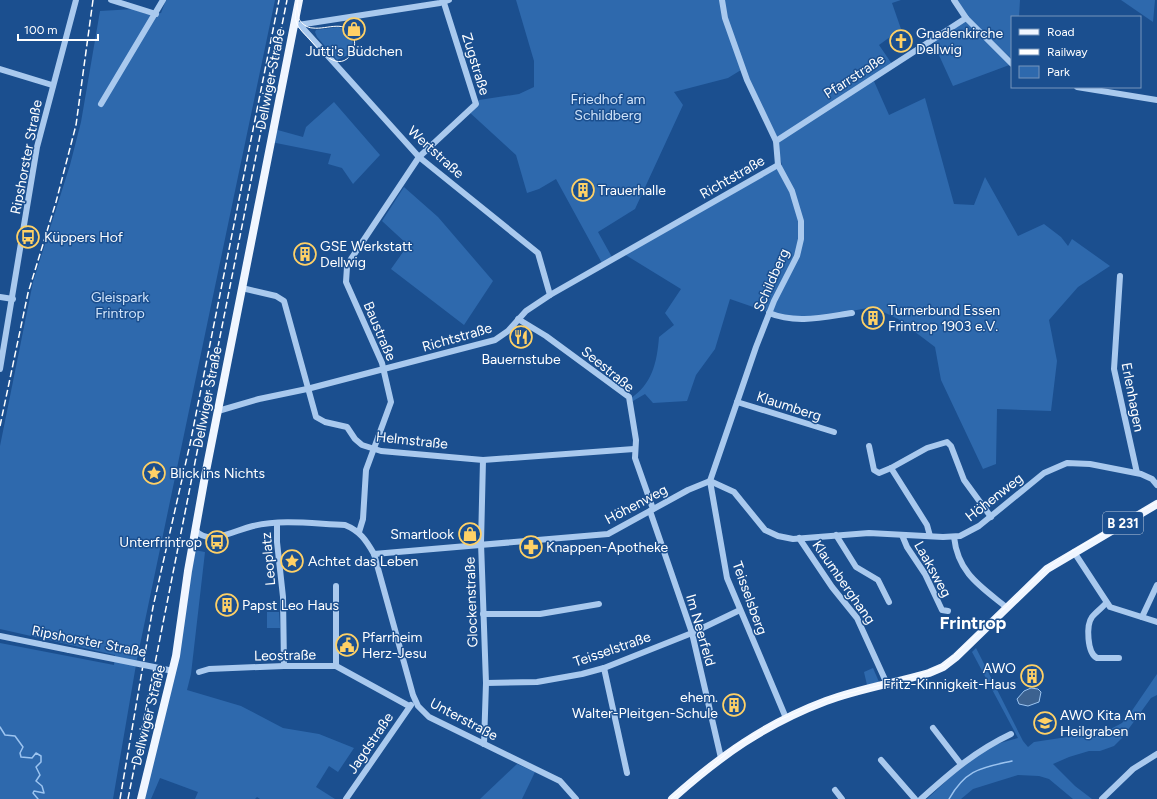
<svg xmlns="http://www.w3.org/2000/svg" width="1157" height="799" font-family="Figtree,sans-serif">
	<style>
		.green { fill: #2e69ad }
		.water { fill: #3c6290; stroke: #9cc4f0 }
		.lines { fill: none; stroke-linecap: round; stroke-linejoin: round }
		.stream { stroke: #9cc4f0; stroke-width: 1.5 }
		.minor { stroke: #a9c9ee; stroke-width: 6 }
		.major { stroke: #f0f6ff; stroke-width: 8 }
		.tram { stroke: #fff; stroke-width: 1 }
		.rail { stroke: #fff; stroke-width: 1.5; stroke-dasharray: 7 3; stroke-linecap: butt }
		.minor-bridge { stroke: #a9c9ee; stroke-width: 6 }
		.labels { text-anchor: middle; stroke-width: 3; stroke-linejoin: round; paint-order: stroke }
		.shield { fill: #1b4f8f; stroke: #bbcadd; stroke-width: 1 }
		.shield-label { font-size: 13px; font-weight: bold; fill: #fff }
		.poi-label { font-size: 14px; fill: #fff; stroke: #1b4f8f; text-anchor: start }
		.street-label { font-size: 14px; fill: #fff; stroke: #1b4f8f }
		.park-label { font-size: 14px; fill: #cfe3fa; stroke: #1b4f8f }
		.district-label { font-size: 18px; font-weight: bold; fill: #fff; stroke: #1b4f8f }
	</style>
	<rect width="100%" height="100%" fill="#1b4f8f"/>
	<g class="green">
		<polygon points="166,0 275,0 137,659 113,799 0,799 0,643 114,665 115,655 0,629 0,446 33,282 70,165 81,122 100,11 134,9 146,14 161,13"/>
		<polygon points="516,0 901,0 892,3 901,29 879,45 892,64 774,139 741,70 728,78 674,92 683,105 635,209 598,232 613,259 603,265 556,179 539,189 527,193 516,155 468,111 479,100 519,94 534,87 534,61"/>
		<polygon points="955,0 1020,0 1019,17 1012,17 1012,59 967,18"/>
		<polygon points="1121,0 1155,0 1153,22"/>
		<polygon points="966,20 1012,64 953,86 933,42"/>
		<polygon points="338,27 348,31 353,43 348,55 337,60 317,37 315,32 316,30"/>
		<path d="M873 79 889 115 925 98 954 204 974 205 985 177 1018 236 1044 224 1061 237 1068 246 1072 239 1110 266 1078 287 1049 320 1057 361 1051 411 997 409 996 464 983 469 941 380 935 347 898 319 873 307 803 320 779 316 730 299 715 349 696 375 687 401 653 403 645 394 633 401 630 399C652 384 657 363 659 337L674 325 665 313 681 289 624 254 782 165 775 141Z"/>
		<polygon points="334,102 380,155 353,184 342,168 328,164 331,154 271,142 274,129 303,137 306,127"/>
		<polygon points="404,187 438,217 493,281 464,325 391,269 408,245 382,221"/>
		<polygon points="194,550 205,552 191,674 187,690 241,706 283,728 319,734 354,748 338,772 329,766 316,787 335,799 260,799 257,797 255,799 195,799 198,792 160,778 151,799 143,799"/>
		<polygon points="267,612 279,612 280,628 267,628"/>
		<polygon points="976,648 1023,741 1028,747 1034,742 1107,731 1122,723 1129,715 1157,674 1157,695 1151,698 1122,738 1114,746 1100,751 1089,751 1069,757 1053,764 1075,786 1092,799 1073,799 1049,779 1039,776 1018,775 973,789 961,799 927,799 960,768 993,745 1018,738 972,652"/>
		<polygon points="873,668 879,682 867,685 864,672"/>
		<polygon points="517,764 535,772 522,799 480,799"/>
	</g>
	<polygon class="water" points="1031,688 1038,689 1041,692 1039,702 1028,706 1019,704 1017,699 1024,691"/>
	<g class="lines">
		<g class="stream">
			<polyline points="0,727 5,735 15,736 23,747 20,753 21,757 32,758 36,753 41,756 41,762 36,767 40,775 36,781 42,786 44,793 34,791 33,793 38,799"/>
			<path d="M949 799C966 769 981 768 1012 761"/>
		</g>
		<g class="minor">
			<polyline points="111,0 156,14"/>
			<polyline points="722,0 725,18 747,80 776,141 778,165 792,191 801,221 801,239 797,256 774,301 756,347 710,481 727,578 786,718"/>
			<polyline points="954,0 966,18 1012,64"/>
			<polyline points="298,25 440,3 449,0"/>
			<polyline points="300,25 419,157 538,253 550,295"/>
			<polyline points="0,69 52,85"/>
			<polyline points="1077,87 1157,100"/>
			<polyline points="101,104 163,0"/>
			<polyline points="776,141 966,18"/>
			<polyline points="1120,276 1114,369 1137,473"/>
			<polyline points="242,288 276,296 284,301 316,417 325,422 347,427 355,439 362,445 381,451 483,460 634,449"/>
			<polyline points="0,297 13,299"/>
			<path d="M769 313C796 324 824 317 852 313"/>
			<polyline points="518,319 546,336 629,397 636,440 635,458 653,509"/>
			<polyline points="0,369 37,147 76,0"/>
			<polyline points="737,402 834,432"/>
			<polyline points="218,411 259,399 307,389 495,340 508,331 526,311 550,295 778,165"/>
			<polyline points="869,446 874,470 879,473 891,468 927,525 930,536"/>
			<polyline points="483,460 481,543 486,683 484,744"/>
			<polyline points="891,468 927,448 947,442 951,446 964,480 991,517"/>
			<polyline points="650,511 692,633 721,758"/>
			<polyline points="277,523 277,542 283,597 284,666"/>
			<path d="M196 531C210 546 235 530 253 526 282 519 315 524 345 525 360 531 366 540 374 554L413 695 418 706 429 717 560 781 576 799"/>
			<polyline points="359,532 363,519 366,470 391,402 382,363 346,282 347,267 351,259 419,157 476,104 444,3"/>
			<polyline points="836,535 856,567 878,580 889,602"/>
			<polyline points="902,535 907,547 925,574 942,610 948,611"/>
			<path d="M954 537C958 573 980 586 1006 607"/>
			<polyline points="799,538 832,587 857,618 887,684"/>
			<polyline points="1074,552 1110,607 1157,622"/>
			<polyline points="374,554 608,534 688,490 710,481 734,492 765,530 778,536 793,539 869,533 943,537 960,536 979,526 1044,473 1067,463 1090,464 1141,474 1152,479 1157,485"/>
			<path d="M1106 603C1102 608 1096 612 1092 617 1086 625 1087 653 1097 658H1119"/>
			<polyline points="483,614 540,614 599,604"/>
			<polyline points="1142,617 1157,585"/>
			<polyline points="0,636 69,650"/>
			<polyline points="336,666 336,586"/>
			<polyline points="159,668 173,671"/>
			<polyline points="604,668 627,773"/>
			<polyline points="199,672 209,669 284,666 336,666 409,706"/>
			<polyline points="486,683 537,682 582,674 604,668 692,633 740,610"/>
			<polyline points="933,728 960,763"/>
			<polyline points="881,760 915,799"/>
			<polyline points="835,790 842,799"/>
			<polyline points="346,799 411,705"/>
			<path d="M921 799C950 773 975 751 1011 734"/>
			<polyline points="1102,799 1133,769 1157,754"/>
		</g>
		<g class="major">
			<polyline points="141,799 176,656 188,571 205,476 299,0"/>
			<path d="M672 799C720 756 765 724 826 701 858 689 895 683 929 673L943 667 956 657 1047 569 1157 504"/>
		</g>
		<g class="tram">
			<path d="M297 4 299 19C302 24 307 28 313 28 327 30 347 18 354 38 355 43 355 48 352 53 339 74 320 51 311 41 306 35 298 29 296 21 294 14 297 7 298 0"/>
			<polyline points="671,799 738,744 779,720 831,698 915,676 944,665 1046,569 1074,550 1157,502"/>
		</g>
		<g class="rail">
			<polyline points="0,426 28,293 56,202 76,125 93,0"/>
			<polyline points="120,799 153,607 190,444 279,0"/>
			<polyline points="128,799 287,0"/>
		</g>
		<polyline class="minor-bridge" points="69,650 159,668"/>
	</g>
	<defs>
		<g id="shop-ring" transform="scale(1.15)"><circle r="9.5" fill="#1b4f8f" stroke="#ffd166" stroke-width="1.5"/><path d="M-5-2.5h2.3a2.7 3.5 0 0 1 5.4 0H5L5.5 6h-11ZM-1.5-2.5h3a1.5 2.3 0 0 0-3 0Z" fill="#ffd166"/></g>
		<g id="church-ring" transform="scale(1.15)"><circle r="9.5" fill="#1b4f8f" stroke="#ffd166" stroke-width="1.5"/><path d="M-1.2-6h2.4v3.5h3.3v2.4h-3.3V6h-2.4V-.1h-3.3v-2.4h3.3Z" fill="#ffd166"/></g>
		<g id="building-ring" transform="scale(1.15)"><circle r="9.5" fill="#1b4f8f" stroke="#ffd166" stroke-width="1.5"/><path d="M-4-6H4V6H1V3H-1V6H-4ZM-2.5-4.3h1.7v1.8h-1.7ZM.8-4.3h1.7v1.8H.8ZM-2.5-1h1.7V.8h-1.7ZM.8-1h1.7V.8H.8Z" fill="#ffd166"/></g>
		<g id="bus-ring" transform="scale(1.15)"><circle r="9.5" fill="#1b4f8f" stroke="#ffd166" stroke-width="1.5"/><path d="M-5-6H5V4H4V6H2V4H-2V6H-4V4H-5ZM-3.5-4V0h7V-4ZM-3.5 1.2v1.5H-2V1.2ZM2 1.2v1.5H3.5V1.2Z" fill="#ffd166"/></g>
		<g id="restaurant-ring" transform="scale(1.15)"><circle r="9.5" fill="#1b4f8f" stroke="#ffd166" stroke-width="1.5"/><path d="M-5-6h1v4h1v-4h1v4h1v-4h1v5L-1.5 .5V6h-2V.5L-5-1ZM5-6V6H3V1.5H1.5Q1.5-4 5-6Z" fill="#ffd166"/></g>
		<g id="sight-ring" transform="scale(1.15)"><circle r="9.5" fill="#1b4f8f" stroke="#ffd166" stroke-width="1.5"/><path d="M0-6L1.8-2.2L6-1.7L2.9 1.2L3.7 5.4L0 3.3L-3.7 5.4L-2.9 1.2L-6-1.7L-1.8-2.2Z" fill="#ffd166"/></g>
		<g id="pharmacy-ring" transform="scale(1.15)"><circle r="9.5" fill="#1b4f8f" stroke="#ffd166" stroke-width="1.5"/><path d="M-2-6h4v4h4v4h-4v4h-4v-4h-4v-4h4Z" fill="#ffd166"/></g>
		<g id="civic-ring" transform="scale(1.15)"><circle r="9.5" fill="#1b4f8f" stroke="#ffd166" stroke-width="1.5"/><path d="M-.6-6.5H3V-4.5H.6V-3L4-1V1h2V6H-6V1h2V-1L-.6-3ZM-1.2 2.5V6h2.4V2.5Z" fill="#ffd166"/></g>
		<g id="school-ring" transform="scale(1.15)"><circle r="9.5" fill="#1b4f8f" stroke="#ffd166" stroke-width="1.5"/><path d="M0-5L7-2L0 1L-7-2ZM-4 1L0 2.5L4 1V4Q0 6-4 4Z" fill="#ffd166"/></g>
	</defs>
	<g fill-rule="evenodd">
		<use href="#shop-ring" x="354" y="29"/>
		<use href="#church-ring" x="901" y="41"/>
		<use href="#building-ring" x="583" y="190"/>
		<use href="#bus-ring" x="28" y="237"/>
		<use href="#building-ring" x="305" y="254"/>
		<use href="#building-ring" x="873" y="318"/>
		<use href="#restaurant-ring" x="521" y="337"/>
		<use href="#sight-ring" x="154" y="473"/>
		<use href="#shop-ring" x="470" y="534"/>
		<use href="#bus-ring" x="217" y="542"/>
		<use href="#pharmacy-ring" x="531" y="547"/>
		<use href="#sight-ring" x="292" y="561"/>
		<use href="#building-ring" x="227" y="605"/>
		<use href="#civic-ring" x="347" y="645"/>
		<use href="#building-ring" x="1032" y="676"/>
		<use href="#building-ring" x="734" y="705"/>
		<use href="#school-ring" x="1045" y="723"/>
	</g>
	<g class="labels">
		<rect class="shield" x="1103" y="512" width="40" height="22" rx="3"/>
		<g class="shield-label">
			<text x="1123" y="528">B 231</text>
		</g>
		<g class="poi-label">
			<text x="916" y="38">Gnadenkirche<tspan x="916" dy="16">Dellwig</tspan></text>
			<text x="354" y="56" text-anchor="middle">Jutti's Büdchen</text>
			<text x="598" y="195">Trauerhalle</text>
			<text x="44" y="242">Küppers Hof</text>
			<text x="320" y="251">GSE Werkstatt<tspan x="320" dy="16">Dellwig</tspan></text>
			<text x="888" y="315">Turnerbund Essen<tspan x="888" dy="16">Frintrop 1903 e.V.</tspan></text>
			<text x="521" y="364" text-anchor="middle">Bauernstube</text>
			<text x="170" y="478">Blick ins Nichts</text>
			<text x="454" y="539" text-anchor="end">Smartlook</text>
			<text x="202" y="547" text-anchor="end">Unterfrintrop</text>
			<text x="546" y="552">Knappen-Apotheke</text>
			<text x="308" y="566">Achtet das Leben</text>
			<text x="242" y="610">Papst Leo Haus</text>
			<text x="362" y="642">Pfarrheim<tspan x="362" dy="16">Herz-Jesu</tspan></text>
			<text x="1016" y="673" text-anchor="end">AWO<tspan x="1016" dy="16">Fritz-Kinnigkeit-Haus</tspan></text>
			<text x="718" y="702" text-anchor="end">ehem.<tspan x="718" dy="16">Walter-Pleitgen-Schule</tspan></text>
			<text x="1060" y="720">AWO Kita Am<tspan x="1060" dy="16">Heilgraben</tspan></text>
		</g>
		<g class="street-label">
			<text transform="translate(476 64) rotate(73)" y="5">Zugstraße</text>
			<text transform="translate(854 76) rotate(-33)" y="5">Pfarrstraße</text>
			<text transform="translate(270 79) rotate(-79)" y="5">Dellwiger Straße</text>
			<text transform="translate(436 152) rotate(42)" y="5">Wertstraße</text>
			<text transform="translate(26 157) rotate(-79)" y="5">Ripshorster Straße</text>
			<text transform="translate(732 177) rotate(-30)" y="5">Richtstraße</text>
			<text transform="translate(771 280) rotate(-66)" y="5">Schildberg</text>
			<text transform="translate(380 331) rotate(67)" y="5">Baustraße</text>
			<text transform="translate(457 337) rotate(-16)" y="5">Richtstraße</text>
			<text transform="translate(608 369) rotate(39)" y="5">Seestraße</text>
			<text transform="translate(207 397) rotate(-79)" y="5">Dellwiger Straße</text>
			<text transform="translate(1133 397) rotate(79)" y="5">Erlenhagen</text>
			<text transform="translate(789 406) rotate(18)" y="5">Klaumberg</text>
			<text transform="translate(412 440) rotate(6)" y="5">Helmstraße</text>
			<text transform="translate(994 497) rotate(-38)" y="5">Höhenweg</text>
			<text transform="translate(636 504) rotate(-28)" y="5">Höhenweg</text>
			<text transform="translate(268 559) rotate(-95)" y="5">Leoplatz</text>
			<text transform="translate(933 569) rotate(61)" y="5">Laaksweg</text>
			<text transform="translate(844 582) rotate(55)" y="5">Klaumberghang</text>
			<text transform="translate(750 598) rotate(70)" y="5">Teisselsberg</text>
			<text transform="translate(471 602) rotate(-92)" y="5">Glockenstraße</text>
			<text transform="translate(701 630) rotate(74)" y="5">Im Neerfeld</text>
			<text transform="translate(89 641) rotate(11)" y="5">Ripshorster Straße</text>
			<text transform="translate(612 649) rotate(-19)" y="5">Teisselstraße</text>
			<text transform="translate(285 655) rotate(-1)" y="5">Leostraße</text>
			<text transform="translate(148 715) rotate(-76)" y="5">Dellwiger Straße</text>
			<text transform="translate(464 719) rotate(28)" y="5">Unterstraße</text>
			<text transform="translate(370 743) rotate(-56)" y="5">Jagdstraße</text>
		</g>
		<g class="park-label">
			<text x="608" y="104">Friedhof am<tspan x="608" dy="16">Schildberg</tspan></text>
			<text x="120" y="302">Gleispark<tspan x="120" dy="16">Frintrop</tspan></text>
		</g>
		<g class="district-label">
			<text x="973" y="629">Frintrop</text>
		</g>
	</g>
	<rect x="1011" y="16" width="130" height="72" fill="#1b4f8f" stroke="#7695bc"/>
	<rect x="1019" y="29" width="20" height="6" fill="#f0f6ff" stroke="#7695bc"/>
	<text x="1047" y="36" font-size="12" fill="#ffffff">Road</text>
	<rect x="1019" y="49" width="20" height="6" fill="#ffffff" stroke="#7695bc"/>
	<text x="1047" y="56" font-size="12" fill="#ffffff">Railway</text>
	<rect x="1019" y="66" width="20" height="12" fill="#2e69ad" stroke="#7695bc"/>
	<text x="1047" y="76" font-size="12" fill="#ffffff">Park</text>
	<path d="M18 34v6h80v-6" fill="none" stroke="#ffffff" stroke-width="2"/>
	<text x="24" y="34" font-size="12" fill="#ffffff" stroke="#1b4f8f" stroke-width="3" paint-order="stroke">100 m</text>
</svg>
